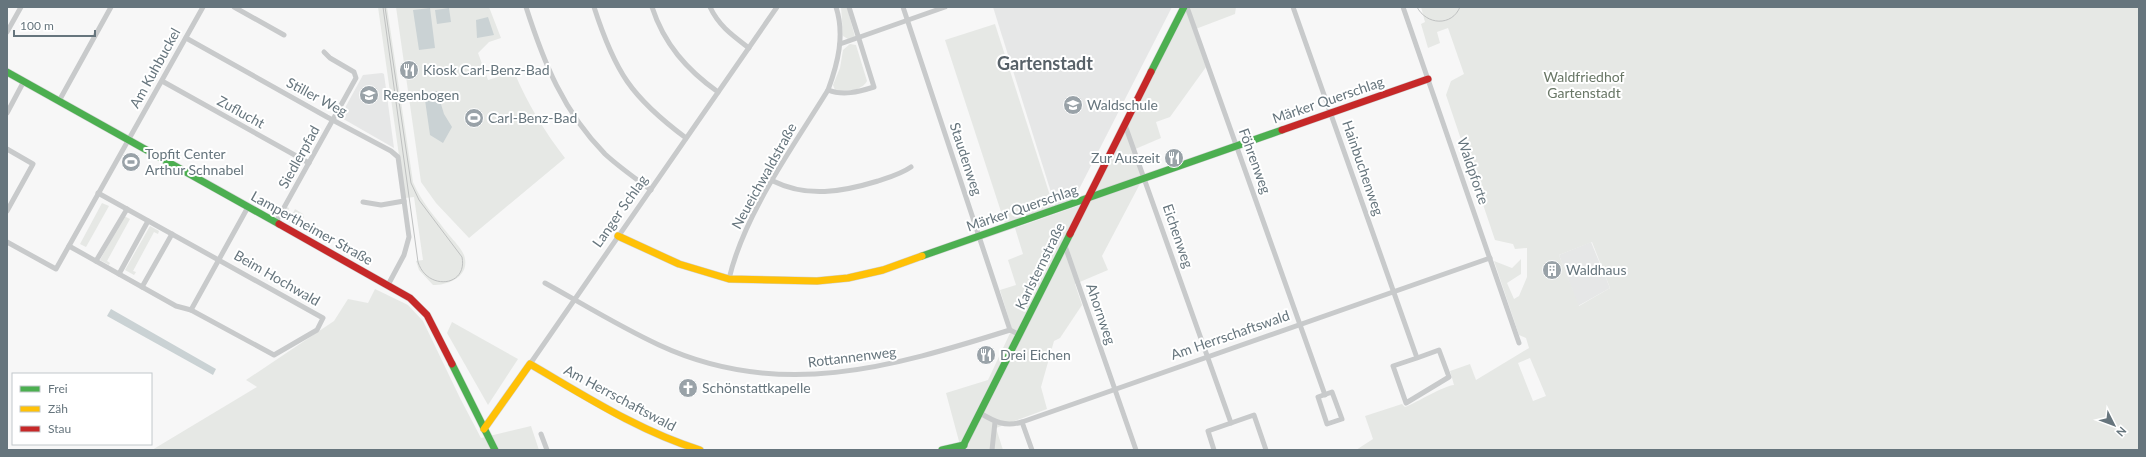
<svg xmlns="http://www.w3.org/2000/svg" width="2146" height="457" font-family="Lato,sans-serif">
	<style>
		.built { fill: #e6e7e7 }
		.green { fill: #e6e8e5; fill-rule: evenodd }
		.water { fill: #cad2d4 }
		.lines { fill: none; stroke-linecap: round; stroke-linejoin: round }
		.fast-casing { stroke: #d2d3d4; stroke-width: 8 }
		.slow-casing { stroke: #d2d3d4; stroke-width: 8 }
		.jam-casing { stroke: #d2d3d4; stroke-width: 8 }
		.street { stroke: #c8cacb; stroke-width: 5 }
		.fast { stroke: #4caf50; stroke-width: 7 }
		.slow { stroke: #ffc107; stroke-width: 7 }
		.jam { stroke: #c62828; stroke-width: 7 }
		.tram { stroke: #bfc1c1; stroke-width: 1 }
		.labels { text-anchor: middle; stroke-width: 4; stroke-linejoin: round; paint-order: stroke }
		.street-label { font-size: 14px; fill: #66757d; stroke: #fff }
		.poi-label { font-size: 14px; fill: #66757d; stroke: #fff; text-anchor: start }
		.park-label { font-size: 14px; fill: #687665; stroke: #fff }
		.district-label { font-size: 18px; font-weight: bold; fill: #586269; stroke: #fff }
	</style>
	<rect width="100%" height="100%" fill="#f7f7f7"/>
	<g class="built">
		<polygon points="993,7 1172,7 1074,199 1055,205"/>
		<polygon points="382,73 384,74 394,148 340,117 363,75"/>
		<polygon points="1591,242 1610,288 1578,306 1559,255"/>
	</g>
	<g class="green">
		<path d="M378 7H387L413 182C421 202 436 218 449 235 454 241 461 248 464 255 471 276 449 285 433 285L419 270 416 261 423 260 414 197 405 198Z"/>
		<path d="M396 7H489L501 38 489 42 478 53 488 80 514 72C528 104 544 131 565 158L469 238 436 203 421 182Z"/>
		<polygon points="841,7 847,7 855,37 848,39 843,36"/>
		<polygon points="1188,7 1236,7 1235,14 1193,30 1206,67 1170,117 1156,122 1161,138 1133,150 1143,178 1102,256 1108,270 1075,284 1082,305 1060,338 1054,341 1041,387 1047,409 996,428 1003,450 947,450 960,445 946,393 988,380 1012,329 1000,290 1016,285 1008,260 1023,254 1015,228 1089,202"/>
		<path d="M1421 7H2139V450H1356L1373 439 1365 416 1402 404 1405 407C1418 402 1443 386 1454 385L1450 371 1470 364 1476 380 1529 348 1526 338 1519 335 1494 261 1512 268 1521 259V274L1507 283 1514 299 1519 296 1527 277V248L1515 249 1513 244 1495 240 1446 95 1451 81 1464 74 1448 28 1437 32 1440 43 1428 48 1421 24 1425 22ZM1592 242 1610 288 1579 306 1559 255ZM1530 358 1546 396 1533 401 1518 363Z"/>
		<polygon points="995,24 1054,208 1005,224 945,40"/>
		<path d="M850 44 856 45 867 81C862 91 845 92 835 90L833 85 840 68 843 50Z"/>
		<polygon points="102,203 109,206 86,247 80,244"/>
		<polygon points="287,207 289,208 288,211 293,213 295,209 303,214 304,217 298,227 282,217"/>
		<polygon points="124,216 130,219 107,261 110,263 109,265 100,260"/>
		<polygon points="150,226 159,231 158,234 154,232 133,271 136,272 134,275 125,270"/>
		<polygon points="375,289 408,305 423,321 460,398 481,438 531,426 539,450 152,450 257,387 246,380 334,321 348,299 368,303"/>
		<polygon points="452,322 518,359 488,405 447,333"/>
	</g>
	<g class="water">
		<polygon points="430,8 435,48 419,50 413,10"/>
		<polygon points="449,8 451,22 437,24 435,10"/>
		<polygon points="488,17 494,35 477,38 476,20"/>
		<polygon points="437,91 444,114 452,127 443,143 430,135 424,93"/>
		<polygon points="111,309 216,369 213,375 107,316"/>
	</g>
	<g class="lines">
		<g class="fast-casing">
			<g id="fast">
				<polyline points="7,72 279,224"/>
				<polyline points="1151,72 1184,7"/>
				<polyline points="922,256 1282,130"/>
				<polyline points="452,364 495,450"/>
				<polyline points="942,450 964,445"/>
				<polyline points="961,450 1070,234"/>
			</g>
		</g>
		<g class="slow-casing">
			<g id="slow">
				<polyline points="618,236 679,264 729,279 817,281 848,278 883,270 922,256"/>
				<path d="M484 429 530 364C585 396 639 431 700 450"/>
			</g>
		</g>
		<g class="jam-casing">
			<g id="jam">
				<polyline points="1282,130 1428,79"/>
				<polyline points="279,224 410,298 427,315 452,364"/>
				<polyline points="1070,234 1151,72"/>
			</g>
		</g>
		<g class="street">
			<polyline points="234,7 284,35"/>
			<path d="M526 7C544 63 563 111 605 154 619 167 635 178 651 190"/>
			<path d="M594 7C615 72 631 97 686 138"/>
			<path d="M652 7C664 44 687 70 718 92"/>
			<path d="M710 7C719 26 732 35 749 48"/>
			<polyline points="903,7 1010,330 1020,335"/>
			<polyline points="1187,7 1325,395"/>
			<polyline points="1293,7 1417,358 1439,350 1449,377 1406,403 1393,366 1417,358"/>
			<polyline points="1403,7 1519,343"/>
			<polyline points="7,32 21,7"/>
			<polyline points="186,38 327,117 391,151 398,157 409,237 404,255 388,285"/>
			<polyline points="840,44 945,7"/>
			<polyline points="162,81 309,163"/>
			<path d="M828 90C843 96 858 92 874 87L849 7"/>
			<polyline points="59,101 111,7"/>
			<polyline points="7,113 24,81"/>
			<polyline points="1125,125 1231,423 1254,415 1266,450"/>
			<polyline points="7,149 33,164 7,211"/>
			<path d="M773 181C807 198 842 192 878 181 890 177 901 174 911 167"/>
			<polyline points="363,202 381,205 404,201"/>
			<polyline points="276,222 356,78 354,72 330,58 324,52"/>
			<polyline points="7,242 56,269 203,7"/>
			<polyline points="69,246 176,306 191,310 274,355 317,330 323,318 98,193"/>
			<polyline points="1065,246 1136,450"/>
			<polyline points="96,261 127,209"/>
			<polyline points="119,274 148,221"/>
			<path d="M729 279C744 214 793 147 828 90 838 63 845 35 836 7"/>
			<path d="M545 283C583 304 620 327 659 345 779 401 892 367 1010 330"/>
			<polyline points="142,287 172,234"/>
			<polyline points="191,310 248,207"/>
			<polyline points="530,364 777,7"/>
			<polygon points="1332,392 1342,419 1327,424 1318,397"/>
			<path d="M980 413C995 422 1005 427 1022 422L1490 258"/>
			<polyline points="1022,422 1032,450"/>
			<polyline points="541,434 547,450"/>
			<polyline points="992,450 995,422"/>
			<polyline points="1214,450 1208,431 1231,423"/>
		</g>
		<use href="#fast" class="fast"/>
		<use href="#slow" class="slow"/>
		<use href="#jam" class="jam"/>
		<g class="tram">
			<path d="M383 7 418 262C427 291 468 287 462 257L419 200 411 183 385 7"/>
			<path d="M1417 7C1426 25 1452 27 1460 7"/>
		</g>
	</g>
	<defs>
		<g id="restaurant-disc" transform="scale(1)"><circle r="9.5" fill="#99a2a8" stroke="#fff"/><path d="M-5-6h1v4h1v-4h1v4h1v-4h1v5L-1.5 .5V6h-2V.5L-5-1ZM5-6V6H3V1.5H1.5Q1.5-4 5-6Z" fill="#fff"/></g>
		<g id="school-disc" transform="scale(1)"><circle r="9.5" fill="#99a2a8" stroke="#fff"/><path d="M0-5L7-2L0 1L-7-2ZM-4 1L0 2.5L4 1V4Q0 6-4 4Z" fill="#fff"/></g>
		<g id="stadium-disc" transform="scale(1)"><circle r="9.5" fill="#99a2a8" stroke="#fff"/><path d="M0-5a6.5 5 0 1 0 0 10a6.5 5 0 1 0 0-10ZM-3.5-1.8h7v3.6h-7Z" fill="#fff"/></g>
		<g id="building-disc" transform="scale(1)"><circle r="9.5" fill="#99a2a8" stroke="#fff"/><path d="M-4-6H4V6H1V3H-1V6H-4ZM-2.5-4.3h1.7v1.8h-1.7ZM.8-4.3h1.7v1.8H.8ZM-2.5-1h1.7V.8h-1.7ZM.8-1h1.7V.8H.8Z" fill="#fff"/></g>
		<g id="church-disc" transform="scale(1)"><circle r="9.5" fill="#99a2a8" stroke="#fff"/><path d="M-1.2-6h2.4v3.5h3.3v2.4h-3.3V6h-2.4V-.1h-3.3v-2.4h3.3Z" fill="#fff"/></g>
	</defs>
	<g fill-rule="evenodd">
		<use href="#restaurant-disc" x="409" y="70"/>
		<use href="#school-disc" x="369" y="95"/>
		<use href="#school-disc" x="1073" y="105"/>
		<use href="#stadium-disc" x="474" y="118"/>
		<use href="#restaurant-disc" x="1174" y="158"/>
		<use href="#stadium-disc" x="131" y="162"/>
		<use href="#building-disc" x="1552" y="270"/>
		<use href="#restaurant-disc" x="986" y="355"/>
		<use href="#church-disc" x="688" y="388"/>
	</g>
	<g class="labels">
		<g class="street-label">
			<text transform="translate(155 68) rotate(-61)" y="5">Am Kuhbuckel</text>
			<text transform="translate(317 97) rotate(28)" y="5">Stiller Weg</text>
			<text transform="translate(1328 100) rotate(-19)" y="5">Märker Querschlag</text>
			<text transform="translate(241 112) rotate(29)" y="5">Zuflucht</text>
			<text transform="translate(299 157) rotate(-61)" y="5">Siedlerpfad</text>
			<text transform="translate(966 159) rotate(72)" y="5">Staudenweg</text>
			<text transform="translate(1255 161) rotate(70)" y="5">Föhrenweg</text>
			<text transform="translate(1363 168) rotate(71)" y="5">Hainbuchenweg</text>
			<text transform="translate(1473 171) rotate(71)" y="5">Waldpforte</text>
			<text transform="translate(764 176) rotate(-61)" y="5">Neueichwaldstraße</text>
			<text transform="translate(1022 208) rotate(-19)" y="5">Märker Querschlag</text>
			<text transform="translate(620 211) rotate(-55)" y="5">Langer Schlag</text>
			<text transform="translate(312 228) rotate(29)" y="5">Lampertheimer Straße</text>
			<text transform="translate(1178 236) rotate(71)" y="5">Eichenweg</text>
			<text transform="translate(1040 266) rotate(-64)" y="5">Karlsternstraße</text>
			<text transform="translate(277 278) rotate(30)" y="5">Beim Hochwald</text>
			<text transform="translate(1101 314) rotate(71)" y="5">Ahornweg</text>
			<text transform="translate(1230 335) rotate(-19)" y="5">Am Herrschaftswald</text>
			<text transform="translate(852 357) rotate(-7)" y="5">Rottannenweg</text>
			<text transform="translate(620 398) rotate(28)" y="5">Am Herrschaftswald</text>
		</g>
		<g class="poi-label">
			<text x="423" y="75">Kiosk Carl-Benz-Bad</text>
			<text x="383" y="100">Regenbogen</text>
			<text x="1087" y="110">Waldschule</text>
			<text x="488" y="123">Carl-Benz-Bad</text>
			<text x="145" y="159">Topfit Center<tspan x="145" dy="16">Arthur Schnabel</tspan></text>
			<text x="1160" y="163" text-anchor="end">Zur Auszeit</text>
			<text x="1566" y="275">Waldhaus</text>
			<text x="1000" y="360">Drei Eichen</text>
			<text x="702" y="393">Schönstattkapelle</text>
		</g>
		<g class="park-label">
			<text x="1584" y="82">Waldfriedhof<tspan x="1584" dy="16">Gartenstadt</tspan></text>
		</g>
		<g class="district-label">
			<text x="1045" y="70">Gartenstadt</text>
		</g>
	</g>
	<rect width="2146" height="457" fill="none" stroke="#66757d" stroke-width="16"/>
	<rect x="12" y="373" width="140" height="72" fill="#ffffff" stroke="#c2c8cb"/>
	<rect x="20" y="386" width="20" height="6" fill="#4caf50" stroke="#c2c8cb"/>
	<text x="48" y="393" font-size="12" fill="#66757d">Frei</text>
	<rect x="20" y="406" width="20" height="6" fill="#ffc107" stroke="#c2c8cb"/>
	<text x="48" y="413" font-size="12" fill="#66757d">Zäh</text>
	<rect x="20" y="426" width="20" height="6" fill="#c62828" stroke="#c2c8cb"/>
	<text x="48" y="433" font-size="12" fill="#66757d">Stau</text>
	<g transform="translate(2114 425) rotate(132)" stroke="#ffffff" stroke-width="3" paint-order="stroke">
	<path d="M0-3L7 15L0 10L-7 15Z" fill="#66757d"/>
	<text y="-6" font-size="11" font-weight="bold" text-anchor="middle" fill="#66757d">N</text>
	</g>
	<path d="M14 30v6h81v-6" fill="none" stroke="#66757d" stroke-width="2"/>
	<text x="20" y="30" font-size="12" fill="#66757d" stroke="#ffffff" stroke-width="3" paint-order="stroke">100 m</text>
</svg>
